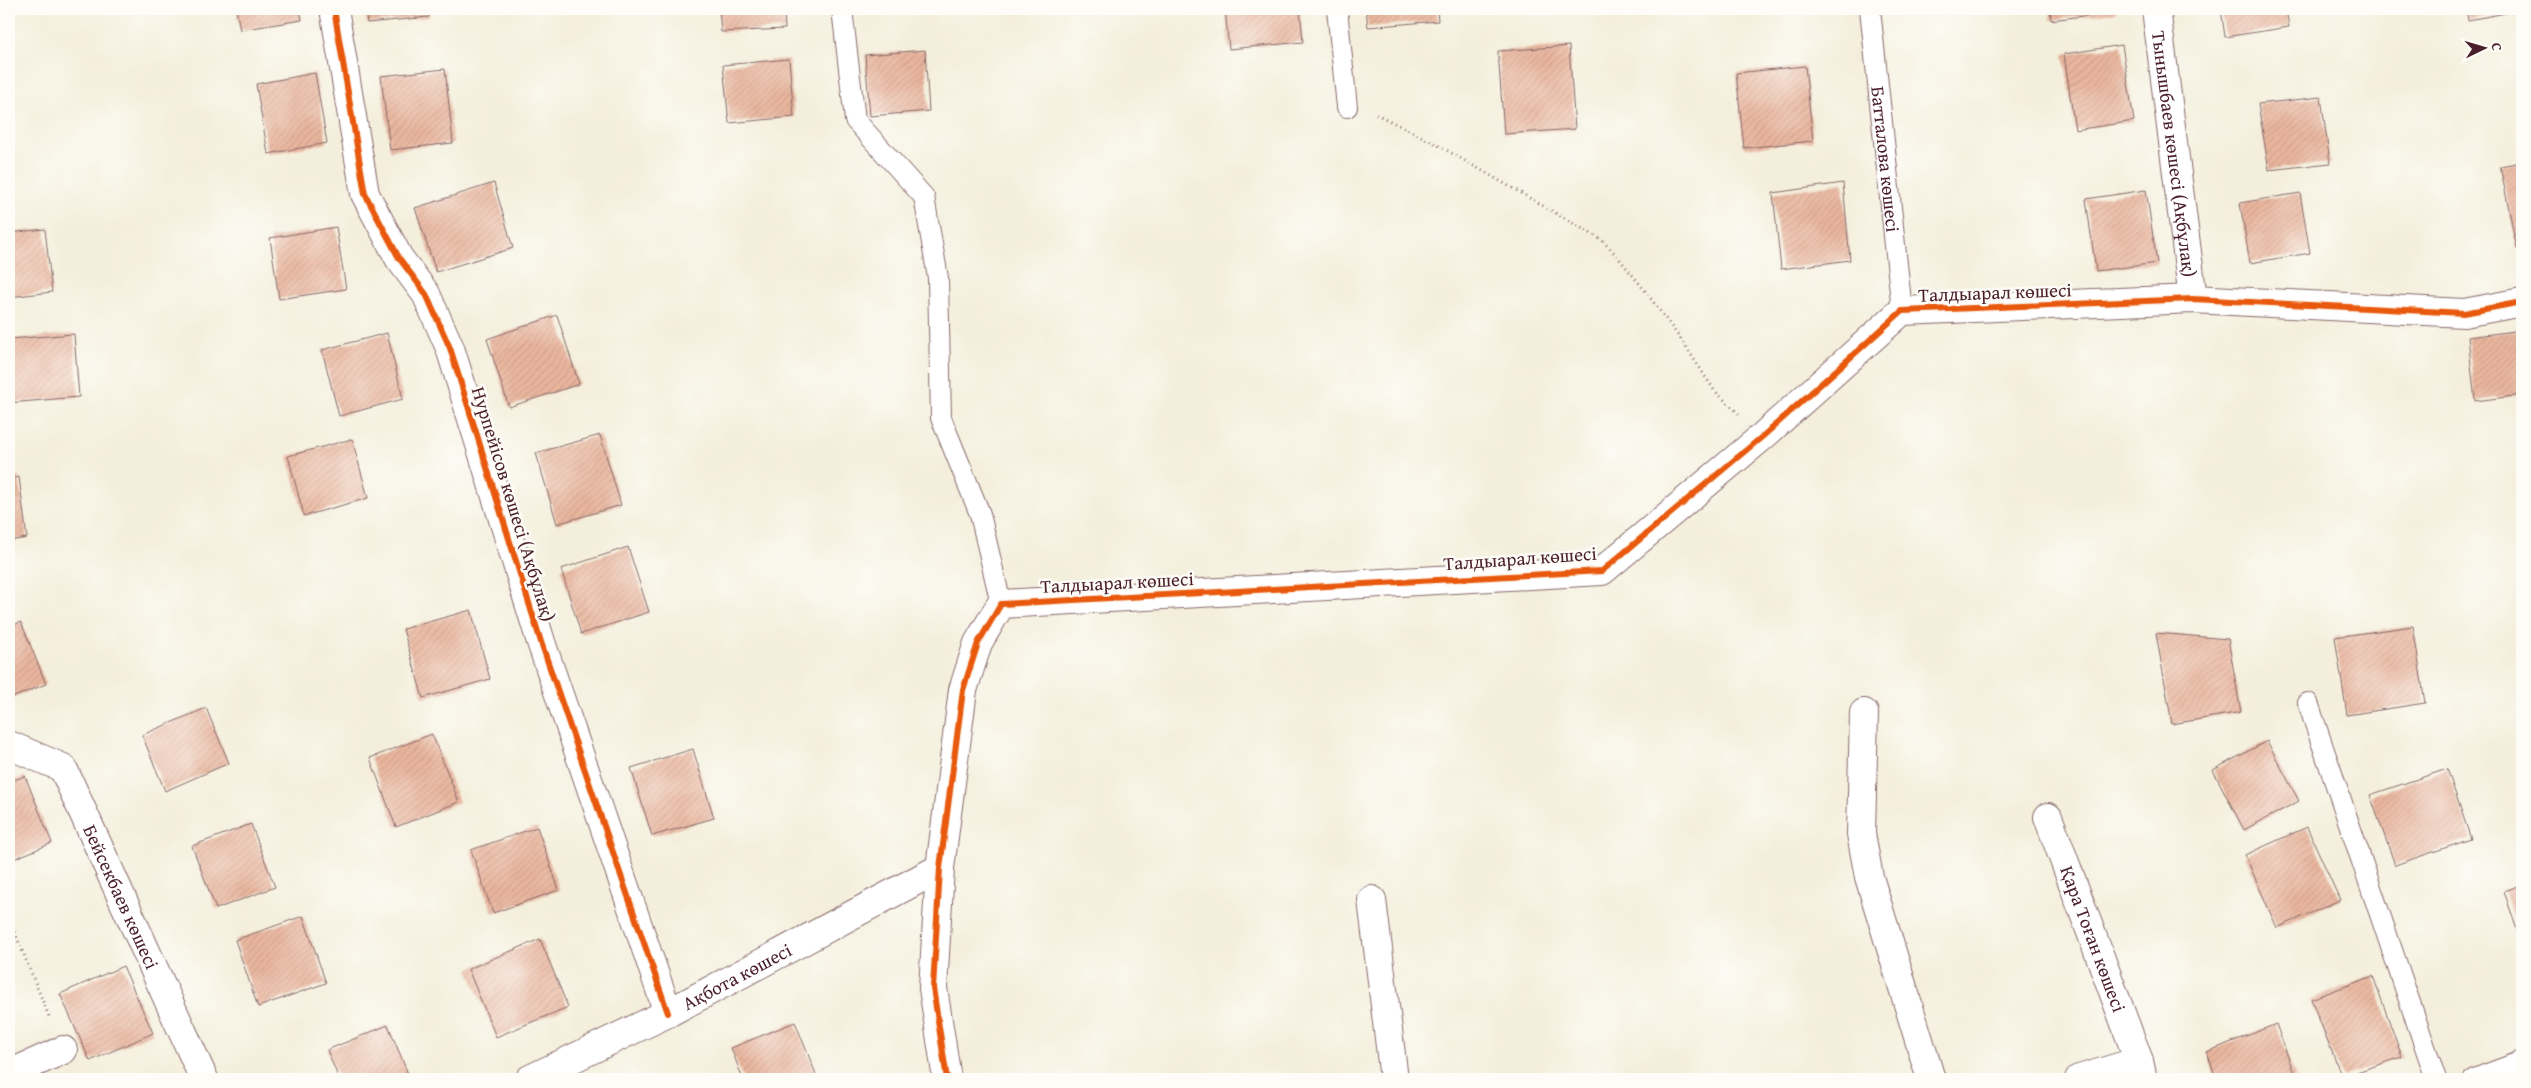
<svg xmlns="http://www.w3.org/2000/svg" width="2531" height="1088" font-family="'Gentium Book Plus',serif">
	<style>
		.building { fill: url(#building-hatch) }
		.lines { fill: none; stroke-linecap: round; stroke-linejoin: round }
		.service-casing { stroke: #866869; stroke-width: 22 }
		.minor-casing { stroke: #866869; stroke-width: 30 }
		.path { stroke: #866869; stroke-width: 3; stroke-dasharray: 1 4; stroke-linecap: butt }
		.service { stroke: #fff; stroke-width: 20 }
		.minor { stroke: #fff; stroke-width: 28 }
		.cycleway-casing { stroke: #fdfcf7; stroke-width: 9 }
		.cycleway { stroke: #e8590c; stroke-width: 6 }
		.labels { text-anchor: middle; stroke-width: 5; stroke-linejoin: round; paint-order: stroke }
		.street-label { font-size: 19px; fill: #4a1f2b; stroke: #fdfcf7 }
	</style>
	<defs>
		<pattern id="building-hatch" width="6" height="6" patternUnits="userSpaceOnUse" patternTransform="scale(1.25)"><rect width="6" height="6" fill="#eab69e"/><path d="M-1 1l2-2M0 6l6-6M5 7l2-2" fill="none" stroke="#ca9c88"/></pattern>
	</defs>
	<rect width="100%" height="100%" fill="#fdfcf7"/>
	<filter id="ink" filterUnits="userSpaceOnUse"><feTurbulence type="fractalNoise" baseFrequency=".02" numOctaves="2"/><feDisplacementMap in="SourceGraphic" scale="10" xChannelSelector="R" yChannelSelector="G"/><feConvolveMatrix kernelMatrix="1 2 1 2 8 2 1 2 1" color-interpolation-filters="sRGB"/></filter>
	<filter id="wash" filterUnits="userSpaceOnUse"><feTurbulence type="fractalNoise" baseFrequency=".0096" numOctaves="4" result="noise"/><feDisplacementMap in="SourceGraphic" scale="20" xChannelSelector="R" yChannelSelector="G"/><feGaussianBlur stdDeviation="1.12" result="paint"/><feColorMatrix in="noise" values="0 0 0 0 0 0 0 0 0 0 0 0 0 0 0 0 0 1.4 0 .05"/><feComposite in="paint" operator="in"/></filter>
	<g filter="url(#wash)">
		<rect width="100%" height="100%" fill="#f4efdc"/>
		<g id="blocks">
			<g class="building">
				<polygon points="236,9 300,9 302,20 240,30"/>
				<polygon points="365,9 428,9 429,17 367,23"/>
				<polygon points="719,9 784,9 785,29 721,32"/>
				<polygon points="1225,9 1300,9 1303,42 1229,49"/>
				<polygon points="1366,9 1437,9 1438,21 1368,27"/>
				<polygon points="2050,9 2116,9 2116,12 2051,20"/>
				<polygon points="2221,9 2286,9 2289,27 2225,37"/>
				<polygon points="2466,9 2522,9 2522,10 2468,20"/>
				<polygon points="2122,45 2134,121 2075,130 2064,54"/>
				<polygon points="1569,46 1575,129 1504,134 1498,51"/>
				<polygon points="925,50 929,111 870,116 865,55"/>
				<polygon points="789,59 794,117 729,123 723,65"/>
				<polygon points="1805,66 1813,141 1744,148 1736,73"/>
				<polygon points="445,69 453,143 390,150 381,76"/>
				<polygon points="315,73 327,143 268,154 256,84"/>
				<polygon points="2321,97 2330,163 2269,170 2258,104"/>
				<polygon points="2522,162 2522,248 2517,249 2500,166"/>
				<polygon points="494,183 513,248 436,272 415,208"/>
				<polygon points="1843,183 1850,260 1781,269 1773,193"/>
				<polygon points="2146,190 2157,263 2096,271 2086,199"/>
				<polygon points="2300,193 2310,253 2250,263 2240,203"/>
				<polygon points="336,227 346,289 279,299 270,238"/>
				<polygon points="45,229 52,292 9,297 9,233"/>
				<polygon points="557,315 579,384 509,407 487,339"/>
				<polygon points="2522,330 2522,395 2475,401 2468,337"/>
				<polygon points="387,333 403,399 339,416 322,350"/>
				<polygon points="74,334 79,397 9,403 9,339"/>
				<polygon points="600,435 621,505 557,524 536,453"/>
				<polygon points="352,439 368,498 304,516 288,456"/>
				<polygon points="19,477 27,538 9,541 9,479"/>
				<polygon points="628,547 649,612 581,634 561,569"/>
				<polygon points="471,610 490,679 423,698 403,629"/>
				<polygon points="21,622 46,684 9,699 9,627"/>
				<polygon points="2413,626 2425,703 2347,715 2335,637"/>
				<polygon points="2156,633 2228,639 2241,712 2172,724"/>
				<polygon points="206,708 229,763 165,791 142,735"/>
				<polygon points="432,734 459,802 396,827 370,758"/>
				<polygon points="2267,741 2299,801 2244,830 2213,770"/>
				<polygon points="693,749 714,818 652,836 631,768"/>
				<polygon points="2447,769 2471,839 2395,865 2370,795"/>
				<polygon points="25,776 52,843 9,861 9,782"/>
				<polygon points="251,824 275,887 216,909 192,846"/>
				<polygon points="537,827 559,890 493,913 471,850"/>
				<polygon points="2307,827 2340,900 2277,928 2245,855"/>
				<polygon points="2522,885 2522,945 2504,891"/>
				<polygon points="303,916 326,983 258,1007 235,940"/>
				<polygon points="540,939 568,1007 496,1037 468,969"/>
				<polygon points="123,966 153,1033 90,1061 60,994"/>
				<polygon points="2373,976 2402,1057 2342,1077 2311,999"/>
				<polygon points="795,1022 818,1079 743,1079 731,1048"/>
				<polygon points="2276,1024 2296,1079 2216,1079 2207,1052"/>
				<polygon points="388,1025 410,1079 339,1079 327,1050"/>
			</g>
		</g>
	</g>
	<g filter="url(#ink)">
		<use href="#blocks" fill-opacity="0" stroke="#866869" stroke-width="1"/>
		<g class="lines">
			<g class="service-casing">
				<g id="service">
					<polyline points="842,9 855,120 924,197 938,278 941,418 980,514 1001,604"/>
					<polyline points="1337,9 1347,107"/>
					<path id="s1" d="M1870 9 1902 311"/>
					<polyline points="2308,703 2436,1079"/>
					<polyline points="2474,1079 2522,1061"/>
				</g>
			</g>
			<g class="minor-casing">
				<g id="minor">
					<polyline points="334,9 365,194 399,258 426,294 450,348 541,642 668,1013"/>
					<path id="s2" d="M2156 9 2193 299"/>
					<polyline points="1864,713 1861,834 1869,877 1931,1079"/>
					<path id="s3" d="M9 745 63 768 204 1079"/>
					<path id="s4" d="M2048 817 2139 1061 2143 1079"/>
					<polyline points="1372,900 1394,1079"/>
					<polyline points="9,1074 63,1050"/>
					<path id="s5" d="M530 1079 668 1013 940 868"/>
					<polyline points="947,1079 933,988 940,868 963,690 978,643 1001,604 1602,571 1763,436 1902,311 2193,299 2464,313 2522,302"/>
					<polyline points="2079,1079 2139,1061"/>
				</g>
			</g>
			<g class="path">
				<polyline points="1376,114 1429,140 1602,240 1617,256 1643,288 1682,341 1714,390 1739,414"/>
				<polyline points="9,918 50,1019"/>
			</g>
			<use href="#service" class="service"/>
			<use href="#minor" class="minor"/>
			<g class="cycleway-casing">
				<g id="cycleway">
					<polyline points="334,9 365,194 399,258 426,294 450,348 541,642 668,1013"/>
					<polyline points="947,1079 933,988 940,868 963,690 978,643 1001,604 1602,571 1763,436 1902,311 2193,299 2464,313 2522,302"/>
				</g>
			</g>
			<use href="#cycleway" class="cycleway"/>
		</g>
	</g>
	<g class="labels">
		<g class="street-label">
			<text dy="7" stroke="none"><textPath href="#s2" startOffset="146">Тынышбаев көшесі (Ақбұлақ)</textPath></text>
			<text dy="7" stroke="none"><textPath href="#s1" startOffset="151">Батталова көшесі</textPath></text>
			<text transform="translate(1995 292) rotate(-2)" y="7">Талдыарал көшесі</text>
			<text transform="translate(514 504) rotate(73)" y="7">Нурпейісов көшесі (Ақбұлақ)</text>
			<text transform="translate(1520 558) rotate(-4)" y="7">Талдыарал көшесі</text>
			<text transform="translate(1117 582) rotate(-3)" y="7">Талдыарал көшесі</text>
			<text dy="7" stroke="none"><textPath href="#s3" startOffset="200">Бейсекбаев көшесі</textPath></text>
			<text dy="7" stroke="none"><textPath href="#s4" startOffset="130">Қара Тоған көшесі</textPath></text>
			<text dy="7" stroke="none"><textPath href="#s5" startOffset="231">Ақбота көшесі</textPath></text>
		</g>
	</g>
	<rect width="2531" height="1088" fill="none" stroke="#fdfcf7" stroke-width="30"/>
	<g transform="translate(2484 48) rotate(85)" stroke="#fdfcf7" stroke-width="4" paint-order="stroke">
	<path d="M0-4L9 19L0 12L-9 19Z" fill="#4a1f2b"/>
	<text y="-8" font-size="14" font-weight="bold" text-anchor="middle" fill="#4a1f2b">С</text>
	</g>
</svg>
